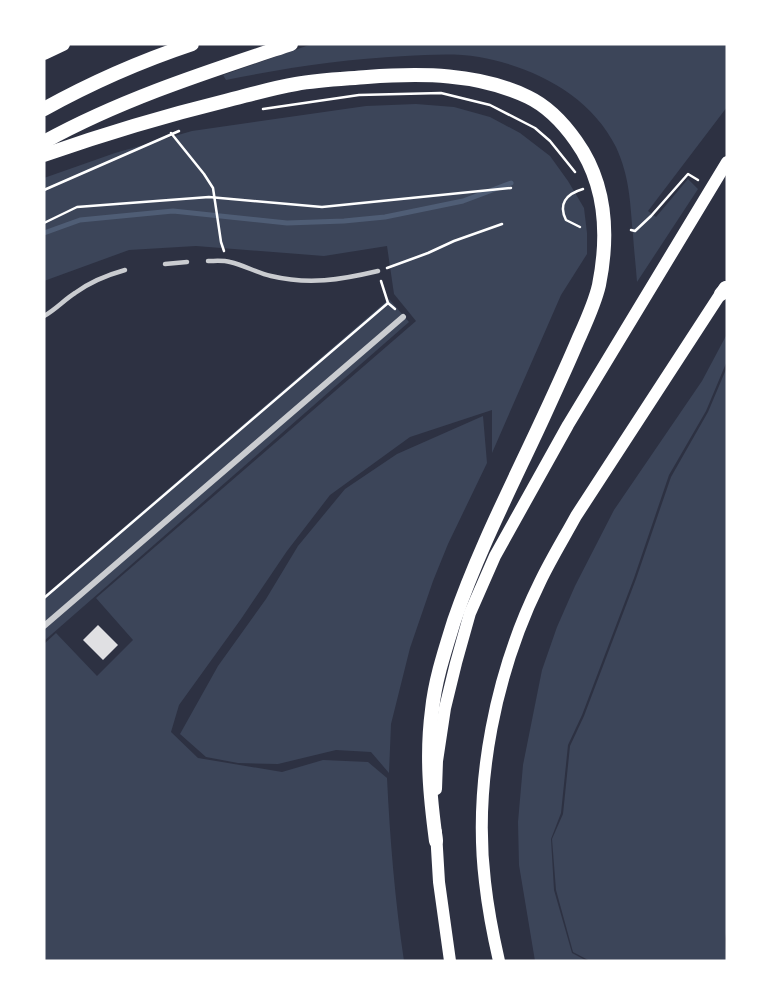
<svg xmlns="http://www.w3.org/2000/svg" width="771" height="1005" font-family="'Fira Sans Condensed',sans-serif">
	<style>
		.green { fill: #3c4559 }
		.lines { fill: none; stroke-linecap: round; stroke-linejoin: round }
		.stream { stroke: #4f5d75; stroke-width: 5 }
		.building { fill: #e0e0e3 }
		.path { stroke: #fff; stroke-width: 2.5 }
		.service { stroke: #caccd0; stroke-width: 4.5 }
		.pedestrian { stroke: #caccd0; stroke-width: 6 }
		.primary { stroke: #fff; stroke-width: 12 }
		.trunk { stroke: #fff; stroke-width: 14 }
	</style>
	<rect width="100%" height="100%" fill="#2d3142"/>
	<g class="green">
		<path d="M312 44H727V107L648 211 656 217 688 179 698 189 637 282C636 267 634 251 633 235 630 202 630 178 616 147 590 95 534 67 479 57 455 53 429 55 405 56 344 59 285 68 226 80L223 75Z"/>
		<path d="M416 104 454 107 490 117 520 133 550 156 568 181 584 208 587 233V254L561 295 492 453V410L410 437 330 495 287 551 241 619 179 705 171 732 198 758 282 772 323 760 368 762 387 778C390 840 395 900 404 961H44V644L56 633 97 676 133 640 96 598 416 321 394 294 387 246 324 256 196 246 129 250 44 281V178L115 153 192 131 366 106Z"/>
		<polygon points="389,299 409,322 44,641 44,596"/>
		<polygon points="727,334 727,361 706,411 669,475 634,578 582,715 568,745 561,813 551,839 554,890 572,953 587,961 535,961 519,865 518,822 523,765 542,670 557,627 575,586 614,510 702,381"/>
		<polygon points="727,367 727,927 725,939 726,961 590,961 573,952 556,890 552,839 563,814 570,746 584,716 636,579 671,477 708,412"/>
		<polygon points="483,416 487,463 448,544 433,581 410,648 391,724 389,773 371,752 336,750 278,764 238,763 206,757 180,734 218,666 266,599 298,546 345,489 397,454"/>
	</g>
	<g class="lines">
		<polyline class="stream" points="44,233 80,220 173,211 287,223 344,221 385,217 463,201 511,183"/>
	</g>
	<polygon class="building" points="98,625 118,645 103,660 83,640"/>
	<g class="lines">
		<g class="path">
			<polyline points="263,109 359,95 441,93 490,105 535,128 550,141 575,172"/>
			<polyline points="171,133 204,174 213,188 221,242 224,251"/>
			<polyline points="44,190 179,131"/>
			<polyline points="44,223 77,207 209,197 322,207 511,188"/>
			<path d="M580 227 566 220C558 204 566 194 583 189"/>
			<polyline points="631,230 635,231 651,216 688,174 698,180"/>
			<polyline points="387,268 428,253 454,241 502,224"/>
			<polyline points="381,281 388,303 395,309"/>
			<polyline points="44,598 388,303"/>
		</g>
		<g class="service">
			<path d="M208 261C215 261 223 260 230 262 244 265 257 273 271 276 309 285 340 280 378 271"/>
			<polyline points="165,264 187,262"/>
			<path d="M44 316C55 310 64 300 75 293 90 282 107 275 125 270"/>
		</g>
		<polyline class="pedestrian" points="44,626 403,317"/>
		<g class="primary">
			<polyline points="436,789 437,761 445,708 456,663 470,613 495,556 568,425 727,162"/>
			<polyline points="436,832 439,882 450,961"/>
			<path d="M499 961C493 935 488 909 485 882 473 783 496 671 540 582 551 559 564 538 576 516L725 287"/>
		</g>
		<g class="trunk">
			<polyline points="44,53 63,44"/>
			<path d="M44 109C91 83 141 61 192 44"/>
			<path d="M44 142C122 99 207 72 291 44"/>
			<path d="M44 155C104 134 164 116 225 101 249 95 272 88 296 84 319 80 343 79 367 77 421 73 478 73 528 97 547 106 564 124 576 141 606 183 609 235 599 285 595 303 586 322 578 340 567 366 555 392 543 418 512 485 478 551 454 621 445 650 435 680 432 710 426 755 430 796 436 841"/>
			<polyline points="721,294 727,288"/>
		</g>
	</g>
	<rect width="771" height="1005" fill="none" stroke="#ffffff" stroke-width="91"/>
</svg>
